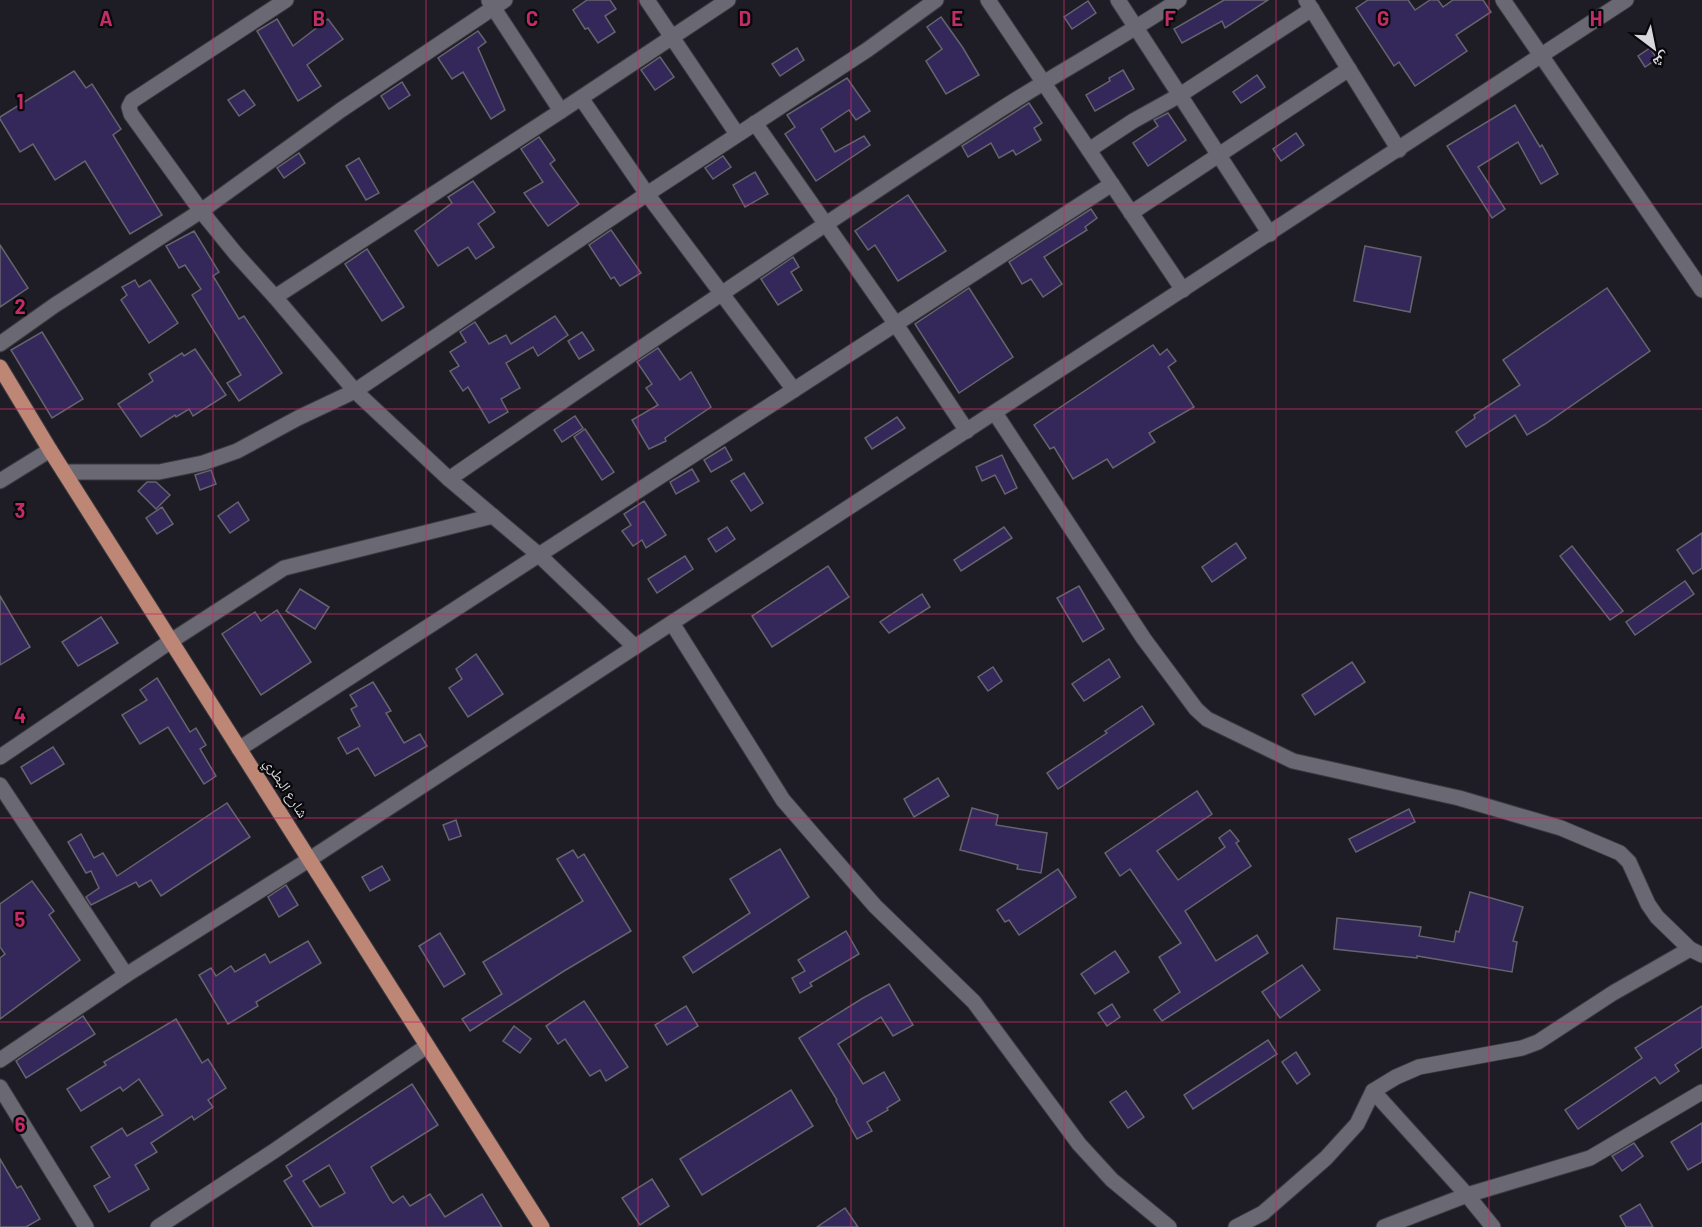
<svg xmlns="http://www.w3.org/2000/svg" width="1702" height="1227" font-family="Barlow,'Noto Naskh Arabic',sans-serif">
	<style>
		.building { fill: #342759; stroke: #65646e; stroke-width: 1.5; fill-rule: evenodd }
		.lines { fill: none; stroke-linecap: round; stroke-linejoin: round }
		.minor-casing { stroke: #3a3940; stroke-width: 17 }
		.major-casing { stroke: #3a3940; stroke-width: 17 }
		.minor { stroke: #6a6973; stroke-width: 15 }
		.major { stroke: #be8675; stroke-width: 15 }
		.grid { fill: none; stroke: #c42b68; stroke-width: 1.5; stroke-opacity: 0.55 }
		.labels { text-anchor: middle; stroke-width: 4.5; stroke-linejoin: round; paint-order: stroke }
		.street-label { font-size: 15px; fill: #d7d7dd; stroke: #08080b }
		.grid-label { font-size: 20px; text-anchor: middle; font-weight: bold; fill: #c42b68; stroke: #08080b; stroke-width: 4.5; stroke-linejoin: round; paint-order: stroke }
	</style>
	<rect width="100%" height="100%" fill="#1e1d25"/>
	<g class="building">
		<polygon points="587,0 610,0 616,9 605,16 615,32 598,43 588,28 585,29 573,10"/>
		<polygon points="1224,0 1268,0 1225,28 1222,21 1182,43 1174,29"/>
		<polygon points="1368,0 1408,0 1415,10 1430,0 1438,0 1443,7 1453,0 1483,0 1491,12 1456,35 1467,51 1415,86 1399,62 1394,66 1356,8"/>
		<polygon points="1088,1 1096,13 1072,29 1064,17"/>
		<polygon points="941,17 963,48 979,75 946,94 926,61 942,49 927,27"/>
		<polygon points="277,19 293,46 328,19 343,39 307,65 321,86 298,101 257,31"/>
		<polygon points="478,31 486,42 478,48 505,110 491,119 463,72 452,79 438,58"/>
		<polygon points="797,48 804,60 780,76 772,64"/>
		<polygon points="1650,48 1657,59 1645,67 1638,56"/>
		<polygon points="660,57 674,77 655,90 641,70"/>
		<polygon points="1123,70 1134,89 1095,111 1086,95 1110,81 1109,78"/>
		<polygon points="74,71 86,88 92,84 121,129 113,135 162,215 130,234 85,161 55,180 33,144 20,152 0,119 0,117"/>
		<polygon points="1257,75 1265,87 1241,103 1233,92"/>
		<polygon points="847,78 870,111 856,120 849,110 821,129 835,152 864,136 870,145 816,181 785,134 795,127 787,115"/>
		<polygon points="402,82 410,95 389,109 381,96"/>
		<polygon points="244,90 255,105 239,116 228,100"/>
		<polygon points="1029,103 1042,123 1034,128 1041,140 1016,155 1013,150 999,158 991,143 968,157 962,146"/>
		<polygon points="1515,105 1540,147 1542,145 1558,174 1541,184 1518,142 1478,167 1505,209 1492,218 1447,146"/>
		<polygon points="1168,113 1186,140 1148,166 1133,143 1158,126 1154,120"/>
		<polygon points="1296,133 1304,145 1281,161 1273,149"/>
		<polygon points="539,137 555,160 550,164 579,204 548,226 524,193 543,182 521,149"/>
		<polygon points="299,153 305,163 284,178 277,168"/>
		<polygon points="723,156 731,167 713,179 705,168"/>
		<polygon points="359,158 379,193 366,200 346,166"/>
		<polygon points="755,172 768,194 745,207 733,185"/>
		<polygon points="473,181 495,212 478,224 494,247 476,259 468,247 438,266 415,231 452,203 448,197"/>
		<polygon points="908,195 946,251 898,281 875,245 868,250 855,231"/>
		<polygon points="1091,209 1097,218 1085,227 1087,230 1044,257 1062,284 1043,297 1031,279 1022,284 1009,262"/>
		<polygon points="611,230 641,273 620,286 614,277 611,279 589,245"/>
		<polygon points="194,231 219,272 213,276 239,319 244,316 282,373 239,401 227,383 241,375 192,295 201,289 185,265 179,268 166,246"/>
		<polygon points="0,245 28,288 0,307"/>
		<polygon points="1365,246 1421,257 1410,312 1354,301"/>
		<polygon points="367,249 404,307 382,321 345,264"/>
		<polygon points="793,257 799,267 791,272 802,290 778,305 761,279"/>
		<polygon points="135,280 139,287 150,280 178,323 149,343 121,300 127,295 122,287"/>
		<polygon points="969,288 1013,357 959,393 915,324"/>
		<polygon points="1607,288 1650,351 1545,424 1527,435 1515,415 1466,447 1456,432 1475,418 1474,415 1520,385 1503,360"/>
		<polygon points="555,316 568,335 538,356 533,347 506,363 520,388 501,399 508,412 489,423 468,387 463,391 450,371 459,366 450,352 466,342 460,332 475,322 489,344 506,335 511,344"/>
		<polygon points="42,332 83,399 52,418 11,350"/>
		<polygon points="582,332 594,350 579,359 568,341"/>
		<polygon points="1153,345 1160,355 1167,349 1176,361 1168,367 1194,407 1149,433 1155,442 1113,468 1107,459 1073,479 1054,447 1050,449 1034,425"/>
		<polygon points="658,348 680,380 691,372 711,407 665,438 666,441 649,449 632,420 658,405 646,388 652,384 637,362"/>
		<polygon points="195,349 226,395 193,416 189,409 176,417 175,415 141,437 118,404 153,381 149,374 182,353 184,356"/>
		<polygon points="575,416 583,428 562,442 554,430"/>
		<polygon points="897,417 905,428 872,449 865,438"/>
		<polygon points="585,429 614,472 602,480 574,437"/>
		<polygon points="725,447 732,460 711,472 704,460"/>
		<polygon points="1002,455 1017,488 1005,494 995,475 982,481 976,467"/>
		<polygon points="692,469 699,481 676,494 670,482"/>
		<polygon points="211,470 216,484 200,490 195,475"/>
		<polygon points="744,473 763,503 751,511 731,481"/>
		<polygon points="147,482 156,482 170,495 156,509 138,491"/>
		<polygon points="644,501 666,535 646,548 642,540 633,546 622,531 631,525 624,514"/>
		<polygon points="238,502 249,520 230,533 218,516"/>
		<polygon points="162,507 173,524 157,534 146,518"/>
		<polygon points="727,527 735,539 716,552 708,539"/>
		<polygon points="1004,527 1012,538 961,571 954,560"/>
		<polygon points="1702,533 1702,568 1693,574 1677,550"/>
		<polygon points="1236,543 1246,558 1212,582 1202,567"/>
		<polygon points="1572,546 1623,611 1610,620 1560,556"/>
		<polygon points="685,556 693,569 657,593 648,579"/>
		<polygon points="828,566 849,597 772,647 752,616"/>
		<polygon points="1685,581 1694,594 1635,635 1626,622"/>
		<polygon points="1079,586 1104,629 1083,642 1057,598"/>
		<polygon points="300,589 329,607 315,629 286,611"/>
		<polygon points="922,594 930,607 889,633 880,622"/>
		<polygon points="0,596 30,647 0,665"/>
		<polygon points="277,610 311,662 261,695 222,634 255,612 261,621"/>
		<polygon points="101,617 118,643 78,666 62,642"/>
		<polygon points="476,654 503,694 468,717 449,688 462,679 456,669"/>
		<polygon points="1109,659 1120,677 1084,701 1072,684"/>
		<polygon points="1352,662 1365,682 1315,715 1302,695"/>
		<polygon points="993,667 1002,681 988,691 978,677"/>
		<polygon points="157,678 190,732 196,728 206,745 200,749 216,776 204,784 168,727 140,744 122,715 147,700 140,690"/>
		<polygon points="373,682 391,711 386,713 404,743 420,734 427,746 375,776 358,748 347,754 338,738 360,726 351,709 357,706 350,695"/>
		<polygon points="1142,706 1154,724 1058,789 1047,773 1107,733 1105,731"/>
		<polygon points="53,747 64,764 31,784 21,767"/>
		<polygon points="938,778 949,796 914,817 904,799"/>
		<polygon points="1197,791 1212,814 1157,851 1178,880 1225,847 1219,838 1230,830 1239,841 1236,843 1251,866 1185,911 1216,961 1257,935 1268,953 1162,1021 1154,1010 1180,992 1159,957 1181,943 1130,869 1120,876 1105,853"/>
		<polygon points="227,803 250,837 161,896 151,880 139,887 136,882 91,905 86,897 99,888 91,871 86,873 68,842 81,834 94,858 103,853 117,876"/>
		<polygon points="972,808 998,815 996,825 1047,833 1041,873 1017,869 1018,865 960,850"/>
		<polygon points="1409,809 1415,822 1356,852 1349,839"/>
		<polygon points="456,820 461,836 449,840 443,825"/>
		<polygon points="780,849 809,897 693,973 683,957 750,913 730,879"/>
		<polygon points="573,850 578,858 584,854 631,931 564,971 470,1031 462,1019 502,994 483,962 583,901 557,859"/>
		<polygon points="382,866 390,880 370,891 362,877"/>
		<polygon points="1058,869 1076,897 1019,935 1009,920 1005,922 997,910"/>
		<polygon points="32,881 54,911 49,915 80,960 0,1019 0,958 5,954 0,947 0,904"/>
		<polygon points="286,885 298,905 279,917 268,897"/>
		<polygon points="1470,892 1523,907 1513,941 1517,942 1512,972 1417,956 1417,958 1334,949 1337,918 1421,927 1419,936 1454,942 1456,931 1459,932"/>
		<polygon points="846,931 859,954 810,983 812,986 800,993 792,978 805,971 798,960"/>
		<polygon points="440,933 465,974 444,987 419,946"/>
		<polygon points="308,941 321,963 256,1002 258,1006 228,1024 199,975 211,968 216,976 231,966 235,972 265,954 270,963"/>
		<polygon points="1115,951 1129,972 1095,994 1081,974"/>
		<polygon points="1302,965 1320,990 1280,1018 1262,992"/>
		<polygon points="889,984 913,1025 893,1036 881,1017 838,1044 863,1084 884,1072 900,1100 887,1108 888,1110 867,1122 872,1131 857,1139 836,1101 837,1100 799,1038 863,998"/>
		<polygon points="584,1001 628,1067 606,1081 600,1070 590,1076 565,1039 558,1044 546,1026"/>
		<polygon points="1112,1004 1120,1017 1107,1026 1098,1013"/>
		<polygon points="686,1006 698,1026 667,1045 655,1025"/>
		<polygon points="1702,1006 1702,1047 1675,1065 1679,1071 1660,1084 1655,1077 1578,1129 1565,1110 1642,1058 1635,1048"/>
		<polygon points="83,1016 95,1034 26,1078 16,1061"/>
		<polygon points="176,1019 202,1063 208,1059 226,1088 208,1100 213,1107 194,1120 192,1116 151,1143 157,1152 135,1165 149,1189 109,1212 94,1186 110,1177 91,1147 122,1128 127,1136 163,1115 139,1079 123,1091 120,1087 81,1111 67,1089 106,1065 104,1062"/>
		<polygon points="514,1026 531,1039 520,1053 503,1041"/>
		<polygon points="1268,1040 1277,1054 1193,1109 1184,1095"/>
		<polygon points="1296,1052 1310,1074 1297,1084 1282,1062"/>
		<path d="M412 1084 438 1125 371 1167 390 1200 393 1203 403 1196 410 1206 430 1194 445 1217 482 1194 502 1227H313L284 1181 292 1176 286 1166ZM329 1165 345 1193 320 1207 303 1181Z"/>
		<polygon points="791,1090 813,1126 702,1195 680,1159"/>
		<polygon points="1126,1091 1144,1117 1128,1128 1110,1102"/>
		<polygon points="1702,1123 1702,1162 1688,1170 1671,1142"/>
		<polygon points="1634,1143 1643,1156 1622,1171 1612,1156"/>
		<polygon points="0,1159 17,1188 21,1186 40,1219 26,1227 0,1227"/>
		<polygon points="652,1179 669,1206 640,1225 622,1198"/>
		<polygon points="1640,1204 1653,1227 1626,1227 1620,1216"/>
		<polygon points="845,1208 858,1227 817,1227"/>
	</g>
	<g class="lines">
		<g class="minor-casing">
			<g id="minor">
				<polyline points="286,0 132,101 129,107 131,114 201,211 236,254 275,297 355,391 449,479 539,555 635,647"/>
				<polyline points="647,0 737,134"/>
				<polyline points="988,0 1183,290"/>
				<polyline points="1118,0 1270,234"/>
				<polyline points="1306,0 1399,150"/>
				<polyline points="1503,0 1702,290"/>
				<polyline points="489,1 561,111"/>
				<polyline points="581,98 647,194 794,390"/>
				<polyline points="755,123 895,323 967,431"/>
				<polyline points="1089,150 1133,121 1180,95 1312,9"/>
				<polyline points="1131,213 1349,69"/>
				<polyline points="275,297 561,111 728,0"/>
				<polyline points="0,344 55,305 201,211 341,110 505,0"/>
				<polyline points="995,413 1144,639 1196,709 1207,719 1293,761 1459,798 1561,828 1620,853 1629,862 1648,904 1657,917 1690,949 1702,955"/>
				<polyline points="64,472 159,472 203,463 237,451 298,418 355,391 647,194 867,50 936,0"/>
				<path d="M449 479C631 354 813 231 998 111 1057 73 1120 39 1179 0"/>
				<polyline points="0,481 50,450"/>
				<polyline points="672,623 783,800 875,906 974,1002 1079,1144 1112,1180 1169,1227"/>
				<polyline points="239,749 1112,184"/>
				<polyline points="0,757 171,641 284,568 493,516"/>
				<polyline points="0,785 126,975"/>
				<polyline points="0,1060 126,975 310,859 1626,0"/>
				<polyline points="0,1087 86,1227"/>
				<polyline points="1373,1091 1467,1195 1493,1227"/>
				<polyline points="158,1227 274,1151 427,1046"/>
				<polyline points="1236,1227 1263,1213 1326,1158 1357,1124 1373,1091 1396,1077 1419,1067 1522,1048 1538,1042 1613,993 1690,949"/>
				<polyline points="1384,1227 1467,1195 1590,1158 1702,1092"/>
			</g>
		</g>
		<g class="major-casing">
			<polyline id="major" points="0,367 50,450 542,1227"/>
		</g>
		<use href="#minor" class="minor"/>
		<use href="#major" class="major"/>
	</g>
	<path class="grid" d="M213 0V1227M426 0V1227M638 0V1227M851 0V1227M1064 0V1227M1276 0V1227M1489 0V1227M0 204H1702M0 409H1702M0 614H1702M0 818H1702M0 1022H1702"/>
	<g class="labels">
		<g class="street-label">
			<text transform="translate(286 788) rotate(57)" y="5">شارع البطري</text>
		</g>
	</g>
	<g class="grid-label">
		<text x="106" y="26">A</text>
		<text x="319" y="26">B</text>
		<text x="532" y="26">C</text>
		<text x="745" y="26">D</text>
		<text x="957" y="26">E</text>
		<text x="1170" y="26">F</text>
		<text x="1383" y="26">G</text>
		<text x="1596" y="26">H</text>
		<text x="20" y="109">1</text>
		<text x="20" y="314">2</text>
		<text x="20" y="518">3</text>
		<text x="20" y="723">4</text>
		<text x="20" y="927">5</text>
		<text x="20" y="1132">6</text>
	</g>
	<g transform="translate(1654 48) rotate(148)" stroke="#08080b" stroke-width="4.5" paint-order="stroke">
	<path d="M0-4.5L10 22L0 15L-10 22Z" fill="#d7d7dd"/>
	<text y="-9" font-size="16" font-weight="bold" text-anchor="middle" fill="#d7d7dd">ش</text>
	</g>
</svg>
